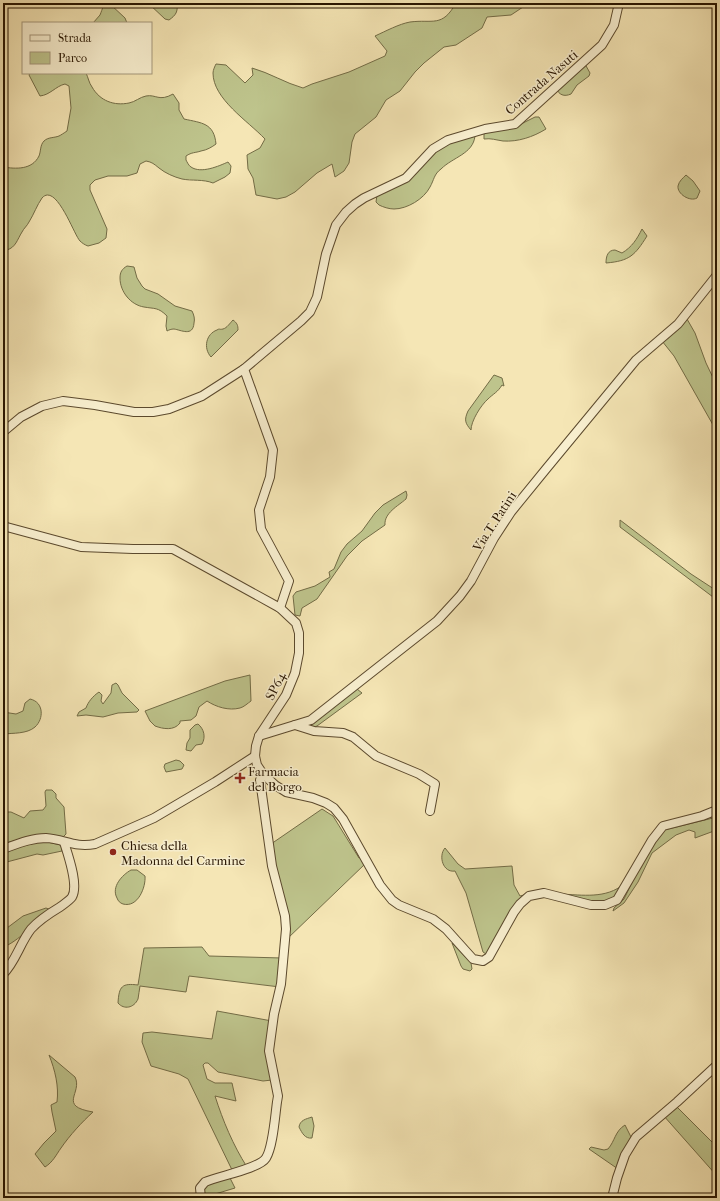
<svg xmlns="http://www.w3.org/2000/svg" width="720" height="1201" font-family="'IM FELL French Canon',serif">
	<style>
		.green { fill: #bec48c; stroke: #736c46 }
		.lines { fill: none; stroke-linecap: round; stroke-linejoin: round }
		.minor-casing { stroke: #5b492d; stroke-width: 10 }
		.minor { stroke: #f8efcf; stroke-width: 8 }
		.poi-dot { fill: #8f2418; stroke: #f8efcf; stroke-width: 1.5 }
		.labels { text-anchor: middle; stroke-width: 3; stroke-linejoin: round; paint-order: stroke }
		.street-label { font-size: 13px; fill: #281500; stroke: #f8efcf }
		.poi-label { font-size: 13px; fill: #281500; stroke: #f8efcf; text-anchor: start }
	</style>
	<rect width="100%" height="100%" fill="#f5e6b5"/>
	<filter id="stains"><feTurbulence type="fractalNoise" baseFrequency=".005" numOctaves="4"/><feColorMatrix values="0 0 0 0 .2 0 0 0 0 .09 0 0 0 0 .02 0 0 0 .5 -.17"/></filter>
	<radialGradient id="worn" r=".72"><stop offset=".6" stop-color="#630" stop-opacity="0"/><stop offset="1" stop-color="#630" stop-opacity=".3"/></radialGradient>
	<g class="green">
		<path d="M148 3H177C178 12 176 15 169 20L165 19Z"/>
		<path d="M456 3H539L526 5 511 15 487 17 482 28 456 45 444 47 424 63 415 72 400 91 386 100 376 117 355 134 352 142 349 163 344 171 335 177 332 164 317 173 295 192 286 197 277 199 256 195 253 178 248 169 247 155 260 148 265 139C248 121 213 99 213 73 213 70 215 66 216 64L226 65 245 83 253 75 252 68C270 73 285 83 303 88L312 84 349 72 385 56 387 51 375 36C386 31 399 24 410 22 433 19 442 28 456 3Z"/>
		<path d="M110 4 125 18 127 23H93C95 20 98 18 100 15 103 8 102 5 110 4Z"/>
		<path d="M585 64 590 73 589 76 577 85 571 94C564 97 559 95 556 88Z"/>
		<path d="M30 73H86C88 77 89 83 92 87 100 101 114 106 129 103 135 102 140 97 146 96 156 94 159 102 173 94L179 103V110L184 119C202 123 214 123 216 144 212 147 207 150 201 151 195 153 192 152 186 156V160C187 162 189 166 191 167 201 174 219 166 228 162L231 166 230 173 225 177 213 183C203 179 192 181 182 179 174 177 165 173 159 168 154 164 152 162 146 161L140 164 137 173 127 176H108L95 180 90 185V190L107 229 106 238 99 243 88 246C85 245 82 243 80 241 74 235 56 182 42 198 37 205 34 214 29 222 27 226 24 228 22 232 17 240 16 247 7 250L3 246V167C16 169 32 170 39 156 41 151 40 145 44 141 48 137 54 138 59 136 61 135 64 133 67 131L71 108 69 86 65 84C56 86 50 95 40 96L29 75Z"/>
		<path d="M535 117H539L546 129C533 137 518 142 503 141 496 140 491 138 484 139V131L521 124Z"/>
		<path d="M475 136C473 154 453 157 441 169 434 174 434 180 430 187 424 199 407 209 394 209 389 209 383 207 379 205L376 202 377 195 431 153 449 142Z"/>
		<path d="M686 175 693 181 700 191 697 198C690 202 677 194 678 186 679 181 683 178 686 175Z"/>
		<path d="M642 229 647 236C635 255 630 261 606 263 606 256 608 250 615 250L622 253C632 247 637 239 642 229Z"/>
		<path d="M127 266 134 267 137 278 142 286 145 289 158 294 175 306 192 311C194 315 195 319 194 323 193 337 181 330 174 329 171 329 169 330 167 331L166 326 167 316C158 307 155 309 144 307 131 305 120 292 120 278 120 272 122 269 127 266Z"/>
		<polygon points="687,319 695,333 706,363 717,386 717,432 674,356 662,341"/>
		<path d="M233 320C237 323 238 325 238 330L211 357C203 348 206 334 217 330 220 328 219 330 223 329 227 328 230 323 233 320Z"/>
		<path d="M494 375 502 378 504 386 502 385C498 392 493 394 488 399 481 405 471 421 471 430 465 423 464 420 468 411Z"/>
		<path d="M406 491 407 495 406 499C398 506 384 513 385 525L362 541 347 556 317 599 302 608 300 616 295 615 293 596 296 592 315 586 330 577 329 572 334 569 341 552 347 544 362 531 375 513 383 505Z"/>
		<polygon points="620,520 691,574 717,591 717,600 620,527"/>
		<path d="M250 675 251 701C248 703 244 707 240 708 229 711 216 707 207 701L199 707 196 716 191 720 180 721V723C174 731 163 729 155 726L150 721 145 711 225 681Z"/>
		<path d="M116 683 118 685 122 693 139 710 137 712 118 713 103 717 86 715 77 716 79 712 86 708C88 702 93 696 99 692L102 695 101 701 103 704 111 693 112 685Z"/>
		<polygon points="357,689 362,693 317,726 312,728 309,727"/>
		<path d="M30 699C44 702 44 719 35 727 27 734 13 733 3 734V712L16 714 23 711 25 703Z"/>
		<path d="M198 724C204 729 206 737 202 744L196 745 191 751 186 750 187 743 190 738V730L195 725Z"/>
		<polygon points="176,760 180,761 184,765 182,769 166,772 164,767 165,764"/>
		<polygon points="46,790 52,790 56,794 56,798 64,807 66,834 63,837 24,838 3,844 3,812 11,812 24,818 30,811 43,810 46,806 45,792"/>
		<polygon points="322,809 333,816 359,858 361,857 365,864 287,939 271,844"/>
		<polygon points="717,817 717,823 715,825 717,831 714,831 695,838 695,832 689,830 676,835 652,853 638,882 624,903 613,911 614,908 624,899 647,852 664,830"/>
		<polygon points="43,841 61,845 62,851 43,855 37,854 3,863 3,852 19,847"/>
		<path d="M445 848 458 864 465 869 512 866 514 885 520 896 524 895 490 951 486 954 483 952 466 893 455 871C443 873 438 856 445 848Z"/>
		<path d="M131 870H137L145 876C146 887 138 908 123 904 120 903 118 901 117 898 111 887 122 875 131 870Z"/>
		<path d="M624 884 614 899 597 903 560 894C583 895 606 899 624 884Z"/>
		<path d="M46 908 51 910C40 919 15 944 3 947V930L7 928 23 916Z"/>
		<polygon points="452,943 471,963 472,969 470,971 463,969 461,966"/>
		<path d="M202 947 209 956 282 958 280 987 189 976 186 992 140 986C139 990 139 995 138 999 134 1008 124 1010 118 1003 119 986 122 983 138 985L144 948Z"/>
		<path d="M217 1011 272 1021V1080L263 1081 218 1072 208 1063H205L203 1065 207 1079 215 1083H232L236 1101 215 1096C223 1121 233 1145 247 1167L233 1172 188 1079 179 1074 151 1066 142 1042 143 1033 152 1032 212 1039Z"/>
		<path d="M49 1055 75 1077C83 1093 57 1106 93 1112 82 1122 70 1135 61 1148 56 1155 53 1162 45 1167L35 1154 44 1143 56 1131 52 1112 51 1105 57 1102C59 1086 55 1070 49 1055Z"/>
		<polygon points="675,1105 717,1147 717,1176 663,1115"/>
		<path d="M312 1117 314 1126 312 1138C305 1139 302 1133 299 1127 300 1120 306 1119 312 1117Z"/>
		<path d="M625 1125 631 1137 624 1151 618 1169 589 1149 591 1147 604 1150 608 1149C615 1141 615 1131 625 1125Z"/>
		<polygon points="229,1176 235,1188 202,1198 203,1187"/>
	</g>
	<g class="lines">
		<g class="minor-casing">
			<g id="minor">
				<polyline points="244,369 273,450 270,477 259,510 261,529 289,581 280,608"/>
				<polyline points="3,432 21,417 42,406 63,401 95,405 134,412 153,412 169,409 202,396 244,369 301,321 310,312 317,297 326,254 336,225 346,212 355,204 364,198 406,178 433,149 448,140 485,129 515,124 602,45 614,25 619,3"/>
				<polyline points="3,526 81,547 133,549 173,549 280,608 296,623 299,633 299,653 295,673 286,695 259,736 256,746 255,756 257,765 263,774 275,785 286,792 313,798 326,803 334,808 343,819 380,885 392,900 399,905 433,919 446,929 473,959 483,961 489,957 514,912 520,904 529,896 544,893 591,905 605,905 617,900 652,840 663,826 702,816 717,810"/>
				<polyline points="295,725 314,731 343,733 353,737 376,756 419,774 435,784 430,811"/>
				<polyline points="259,736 311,720 437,621 460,596 471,581 494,538 511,512 546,469 636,360 678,324 717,275"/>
				<path d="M3 849C17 844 31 838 46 838 64 839 75 848 95 844L154 818 215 782 255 756"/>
				<path d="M3 974C15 963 20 943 31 929 39 920 50 913 60 907 64 904 70 900 72 897 79 885 68 855 64 842"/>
				<path d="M201 1198 200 1188 205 1182C218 1176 259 1169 266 1158 273 1147 275 1116 277 1102L278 1096 269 1051 274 1014 281 984 286 929 285 916 272 866 260 780 263 774"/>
				<polyline points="612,1198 617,1178 625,1155 636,1137 677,1102 717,1065"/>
			</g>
		</g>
		<use href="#minor" class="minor"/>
	</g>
	<g class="poi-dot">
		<path d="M238 772h4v4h4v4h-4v4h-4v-4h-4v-4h4z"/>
		<circle cx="113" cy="852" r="4"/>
	</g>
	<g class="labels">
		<g class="street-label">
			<text transform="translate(541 82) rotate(-41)" y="5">Contrada Nasuti</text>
			<text transform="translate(494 521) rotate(-57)" y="5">Via T. Patini</text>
			<text transform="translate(275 686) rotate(-63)" y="5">SP64</text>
		</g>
		<g class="poi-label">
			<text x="248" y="776">Farmacia<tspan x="248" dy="15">del Borgo</tspan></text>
			<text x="121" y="850">Chiesa della<tspan x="121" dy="15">Madonna del Carmine</tspan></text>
		</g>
	</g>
	<rect width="720" height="1201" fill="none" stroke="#f5e6b5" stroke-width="16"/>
	<rect x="4" y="4" width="712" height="1193" fill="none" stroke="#281500" stroke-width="2"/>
	<rect x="8" y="8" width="704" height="1185" fill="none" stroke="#281500"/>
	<rect x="22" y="22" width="130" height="52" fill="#f8efcf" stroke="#a5987c"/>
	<rect x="30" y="35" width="20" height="6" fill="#f8efcf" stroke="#a5987c"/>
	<text x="58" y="42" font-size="12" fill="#281500">Strada</text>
	<rect x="30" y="52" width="20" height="12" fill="#bec48c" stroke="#a5987c"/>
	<text x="58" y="62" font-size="12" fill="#281500">Parco</text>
	<rect width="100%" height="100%" filter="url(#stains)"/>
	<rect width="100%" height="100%" fill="url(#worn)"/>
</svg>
